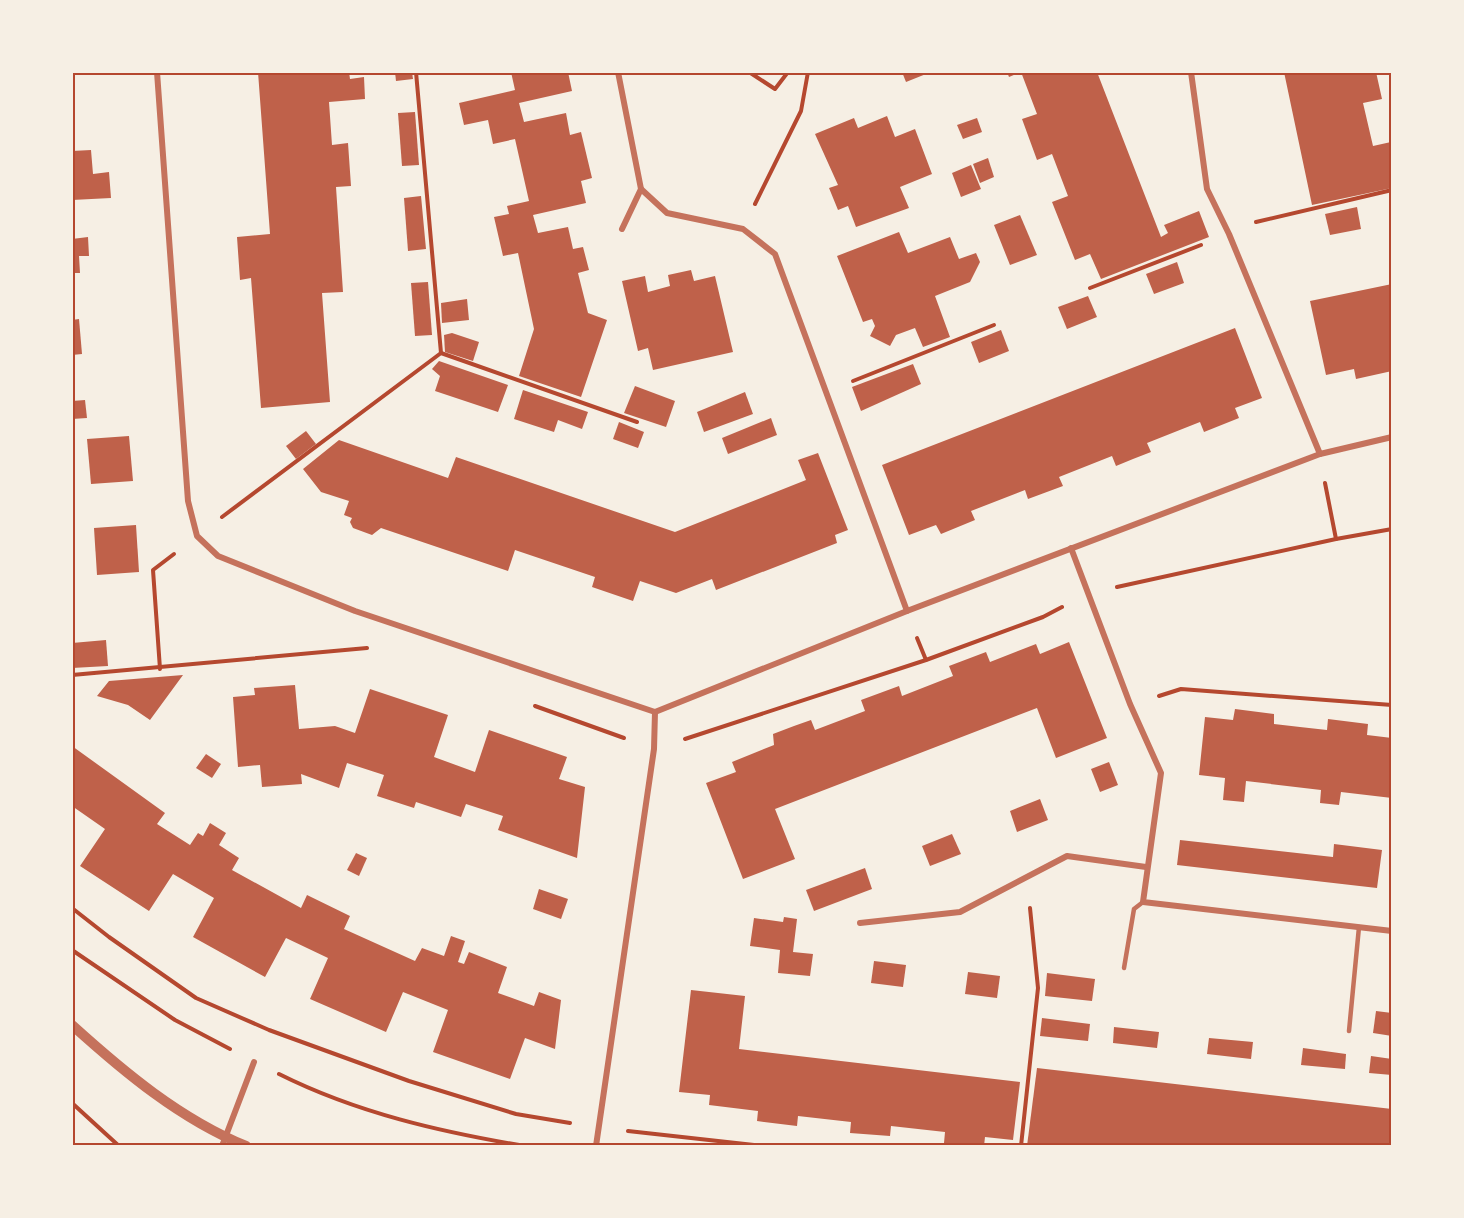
<svg xmlns="http://www.w3.org/2000/svg" width="1464" height="1218" font-family="'IBM Plex Serif',serif">
	<style>
		.building { fill: #bf614a }
		.lines { fill: none; stroke-linecap: round; stroke-linejoin: round }
		.path { stroke: #b5482f; stroke-width: 4 }
		.service { stroke: #c5725c; stroke-width: 4.5 }
		.minor { stroke: #c5725c; stroke-width: 6 }
		.tertiary { stroke: #c5725c; stroke-width: 10 }
		.neatline { fill: none; stroke: #b5482f; stroke-width: 2 }
	</style>
	<rect width="100%" height="100%" fill="#f6efe4"/>
	<g class="building">
		<polygon points="258,72 349,72 350,79 364,77 365,99 329,102 332,145 348,143 351,186 336,187 343,292 322,293 330,402 261,408 251,278 240,280 237,237 270,234"/>
		<polygon points="395,72 412,72 413,79 396,81"/>
		<polygon points="511,72 568,72 572,91 519,103 524,122 566,113 570,135 581,132 592,178 581,181 586,203 533,215 538,233 568,227 573,249 583,247 589,270 578,273 588,313 607,320 581,397 519,376 534,329 518,253 503,256 494,217 509,214 507,206 529,201 515,139 493,144 488,120 464,125 459,103 515,90"/>
		<polygon points="902,72 931,72 906,82"/>
		<polygon points="1007,72 1097,72 1161,237 1168,233 1164,225 1199,211 1209,237 1101,279 1090,254 1075,260 1052,202 1068,196 1052,154 1037,160 1022,119 1037,114 1021,72 1009,77"/>
		<polygon points="1284,72 1376,72 1382,99 1363,103 1373,146 1391,142 1392,188 1312,205"/>
		<polygon points="415,112 419,165 402,166 398,113"/>
		<polygon points="887,116 895,137 915,129 932,174 900,187 909,208 856,227 848,206 838,210 829,188 838,185 815,134 854,118 858,128"/>
		<polygon points="977,118 982,132 963,139 957,125"/>
		<polygon points="91,150 93,174 109,172 111,198 72,200 72,151"/>
		<polygon points="988,158 994,177 980,183 973,164"/>
		<polygon points="971,165 981,189 961,197 952,173"/>
		<polygon points="421,196 426,249 408,251 404,198"/>
		<polygon points="1357,207 1361,229 1330,235 1325,214"/>
		<polygon points="1020,215 1037,255 1010,265 994,225"/>
		<polygon points="899,232 908,253 950,237 959,259 976,253 980,262 970,282 935,296 950,337 923,347 915,328 896,335 890,346 870,336 875,326 872,319 863,322 837,256"/>
		<polygon points="88,237 89,256 79,256 80,273 72,273 72,239"/>
		<polygon points="1177,262 1184,283 1154,294 1146,274"/>
		<polygon points="691,270 694,281 715,276 733,352 653,370 648,348 638,351 622,281 645,276 648,292 670,286 668,275"/>
		<polygon points="428,282 432,335 415,336 411,283"/>
		<polygon points="1392,284 1392,371 1356,379 1354,369 1326,375 1310,301"/>
		<polygon points="1088,296 1097,317 1067,329 1058,307"/>
		<polygon points="467,299 469,320 442,323 441,303"/>
		<polygon points="79,319 82,354 72,355 72,320"/>
		<polygon points="1235,328 1262,398 1235,408 1239,418 1204,432 1200,422 1147,443 1151,452 1133,459 1116,466 1112,456 1059,477 1063,486 1028,499 1025,490 971,511 975,520 941,534 936,525 909,535 882,465"/>
		<polygon points="1001,330 1009,351 979,363 971,342"/>
		<polygon points="452,333 479,342 473,361 445,352 444,335"/>
		<polygon points="439,361 508,385 498,412 435,391 440,376 432,369"/>
		<polygon points="913,364 921,384 861,411 852,387"/>
		<polygon points="635,386 675,401 666,427 624,413"/>
		<polygon points="523,390 588,412 582,429 558,420 554,432 514,419"/>
		<polygon points="745,392 753,414 704,432 697,412"/>
		<polygon points="85,400 87,418 72,419 72,401"/>
		<polygon points="771,418 777,435 728,454 722,438"/>
		<polygon points="619,422 644,432 638,448 613,439"/>
		<polygon points="306,431 316,444 296,459 286,446"/>
		<polygon points="129,436 133,481 91,484 87,439"/>
		<polygon points="339,440 448,478 456,457 675,532 806,480 798,460 818,453 848,530 835,535 837,543 716,590 712,579 676,593 640,581 633,601 592,587 595,577 515,550 508,571 381,528 372,535 353,528 350,522 352,518 344,515 349,501 321,492 303,469"/>
		<polygon points="136,525 139,572 97,575 94,528"/>
		<polygon points="106,640 108,666 72,668 72,643"/>
		<polygon points="1069,642 1107,738 1056,758 1037,708 819,792 775,809 795,859 743,879 706,783 736,772 732,762 774,745 773,734 794,726 811,720 815,730 865,711 861,700 899,686 902,696 953,676 949,666 986,652 990,662 1036,644 1040,654"/>
		<polygon points="183,675 150,720 128,705 97,696 109,681"/>
		<polygon points="295,685 299,729 335,726 355,733 370,689 448,715 434,757 475,772 489,730 567,757 559,779 585,787 577,858 498,830 503,816 466,804 461,817 416,802 414,808 377,796 384,775 347,763 339,788 301,774 302,784 262,787 260,765 238,767 233,697 255,695 254,688"/>
		<polygon points="1235,709 1274,714 1274,724 1300,727 1327,730 1328,719 1368,724 1367,735 1392,738 1392,798 1341,792 1339,805 1320,803 1321,790 1246,781 1244,802 1223,800 1225,778 1199,775 1205,717 1233,720"/>
		<polygon points="72,746 165,813 157,824 190,845 198,833 203,836 210,823 226,833 219,845 239,858 232,870 301,908 307,895 350,916 344,929 415,961 422,948 444,956 451,936 465,941 458,962 464,964 469,952 507,967 498,993 534,1006 539,992 561,1000 555,1049 525,1038 510,1079 433,1052 448,1010 403,992 386,1032 310,999 328,958 286,938 265,977 193,937 214,898 173,874 149,911 80,866 105,829 72,806"/>
		<polygon points="206,754 221,764 212,778 196,768"/>
		<polygon points="1109,762 1118,785 1100,792 1091,769"/>
		<polygon points="1040,799 1048,820 1017,832 1010,811"/>
		<polygon points="952,834 961,854 930,866 922,846"/>
		<polygon points="1180,840 1333,857 1334,844 1382,850 1377,888 1177,865"/>
		<polygon points="356,853 367,858 359,876 347,870"/>
		<polygon points="865,868 872,889 814,911 806,890"/>
		<polygon points="539,889 568,899 561,919 533,909"/>
		<polygon points="784,917 797,919 793,952 813,954 810,976 778,973 780,950 750,946 754,918 783,922"/>
		<polygon points="874,961 906,965 903,987 871,983"/>
		<polygon points="968,972 1000,976 997,998 965,994"/>
		<polygon points="1047,973 1095,979 1092,1001 1045,996"/>
		<polygon points="691,990 745,996 739,1049 1020,1082 1013,1140 985,1137 984,1146 971,1146 944,1143 945,1132 891,1126 890,1136 850,1133 851,1122 798,1116 797,1126 757,1121 758,1111 709,1105 710,1095 679,1092"/>
		<polygon points="1376,1011 1392,1013 1392,1036 1373,1033"/>
		<polygon points="1042,1018 1090,1024 1088,1041 1040,1036"/>
		<polygon points="1114,1027 1159,1032 1157,1048 1113,1043"/>
		<polygon points="1209,1038 1253,1042 1251,1059 1207,1054"/>
		<polygon points="1303,1048 1346,1054 1345,1069 1301,1065"/>
		<polygon points="1371,1056 1392,1059 1392,1075 1369,1073"/>
		<polygon points="1037,1068 1392,1109 1392,1146 1027,1146"/>
	</g>
	<g class="lines">
		<g class="path">
			<polyline points="416,72 441,353 637,422"/>
			<polyline points="749,72 775,89 788,72"/>
			<polyline points="755,204 801,111 808,72"/>
			<polyline points="1256,222 1392,190"/>
			<polyline points="1090,288 1201,245"/>
			<polyline points="853,381 994,325"/>
			<polyline points="1325,483 1336,539"/>
			<polyline points="222,517 441,353"/>
			<polyline points="1117,587 1336,539 1392,529"/>
			<polyline points="917,638 926,660"/>
			<polyline points="160,669 153,570 174,554"/>
			<polyline points="72,675 367,648"/>
			<polyline points="1159,696 1181,689 1392,705"/>
			<polyline points="535,706 624,738"/>
			<polyline points="685,739 926,660 1043,617 1062,607"/>
			<polyline points="72,908 109,937 196,998 269,1030 409,1081 516,1114 570,1123"/>
			<polyline points="72,950 175,1020 230,1049"/>
			<path d="M279 1074C357 1113 441 1132 525 1146"/>
			<polyline points="72,1103 119,1146"/>
			<polyline points="628,1131 763,1146"/>
			<polyline points="1021,1146 1038,988 1030,908"/>
		</g>
		<g class="service">
			<polyline points="1124,968 1134,909 1143,902"/>
			<polyline points="1349,1031 1359,927"/>
		</g>
		<g class="minor">
			<polyline points="157,72 188,501 197,536 218,556 355,611 655,712 907,611 1320,454 1392,437"/>
			<polyline points="618,72 641,189 667,213 743,229 775,254 907,611"/>
			<polyline points="1191,72 1207,189 1229,234 1320,454"/>
			<polyline points="622,229 641,189"/>
			<polyline points="1071,548 1130,704 1161,773 1143,902 1392,931"/>
			<polyline points="860,923 960,912 1067,856 1146,867"/>
			<polyline points="222,1146 254,1062"/>
			<polyline points="596,1146 654,749 655,712"/>
		</g>
		<path class="tertiary" d="M72 1025C124 1072 180 1119 246 1146"/>
	</g>
	<rect width="1464" height="1218" fill="none" stroke="#f6efe4" stroke-width="147"/>
	<rect x="74" y="74" width="1316" height="1070" class="neatline"/>
</svg>
